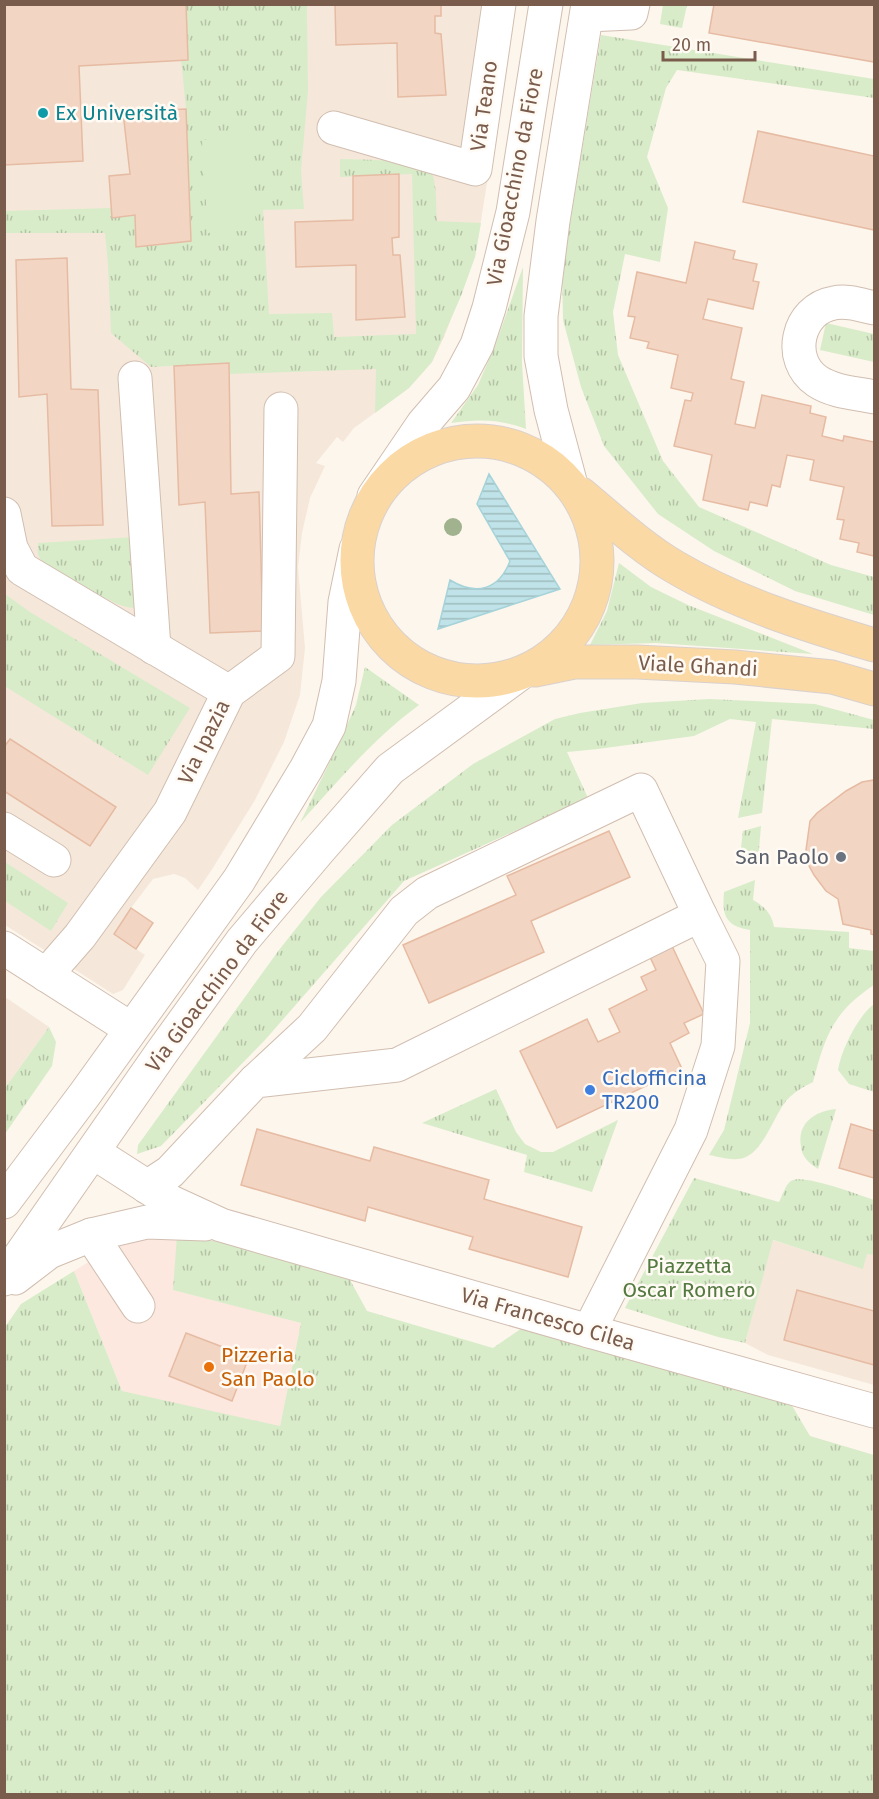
<svg xmlns="http://www.w3.org/2000/svg" width="879" height="1799" font-family="'Fira Sans',sans-serif">
	<style>
		.residential { fill: #f5e8da }
		.commercial { fill: #fde8e0 }
		.grass { fill: url(#grass-tufts) }
		.pitch { fill: #d8ecc9 }
		.water { fill: url(#water-rules); stroke: #a5d3da; stroke-width: 1.5 }
		.building { fill: #f3d5c3; stroke: #e6bba3; stroke-width: 1.5 }
		.lines { fill: none; stroke-linecap: round; stroke-linejoin: round }
		.minor-casing { stroke: #d1beb0; stroke-width: 35 }
		.major-casing { stroke: #dad1cd; stroke-width: 35 }
		.minor { stroke: #fff; stroke-width: 33 }
		.major { stroke: #fbd9a5; stroke-width: 33 }
		.tree { fill: #a0b28e }
		.culture-dot { fill: #0f9aa8; stroke: #fffaf3; stroke-width: 2 }
		.worship-dot { fill: #6b7280; stroke: #fffaf3; stroke-width: 2 }
		.shop-dot { fill: #3f7fe0; stroke: #fffaf3; stroke-width: 2 }
		.food-dot { fill: #e8710a; stroke: #fffaf3; stroke-width: 2 }
		.labels { text-anchor: middle; stroke-width: 5; stroke-linejoin: round; paint-order: stroke }
		.street-label { font-size: 21px; fill: #7a5c4d; stroke: #fffaf3 }
		.culture-label { font-size: 21px; fill: #0d838f; stroke: #fffaf3; text-anchor: start }
		.worship-label { font-size: 21px; fill: #5b616d; stroke: #fffaf3; text-anchor: end }
		.shop-label { font-size: 21px; fill: #366cbe; stroke: #fffaf3; text-anchor: start }
		.park-label { font-size: 21px; fill: #537a41; stroke: #fffaf3 }
		.food-label { font-size: 21px; fill: #c56008; stroke: #fffaf3; text-anchor: start }
	</style>
	<defs>
		<pattern id="grass-tufts" width="24" height="20" patternUnits="userSpaceOnUse" patternTransform="scale(1.5)"><rect width="24" height="20" fill="#d8ecc9"/><path d="M3 7l-1-3M5 7V3M7 7l1-3M15 17l-1-3M17 17v-4M19 17l1-3" fill="none" stroke="#b4c2a5"/></pattern>
		<pattern id="water-rules" width="6" height="5" patternUnits="userSpaceOnUse" patternTransform="scale(1.5)"><rect width="6" height="5" fill="#bfe3e8"/><path d="M0 2.5h6" fill="none" stroke="#a0bbbe"/></pattern>
	</defs>
	<rect width="100%" height="100%" fill="#fdf6ec"/>
	<g class="residential">
		<polygon points="4,5 516,5 475,257 444,337 432,362 409,388 354,428 343,442 337,437 316,463 325,466 310,498 302,533 298,567 305,648 300,695 284,742 255,800 211,871 198,890 185,878 174,874 153,879 131,908 114,934 145,955 123,990 113,994 5,925"/>
		<polygon points="5,997 49,1027 5,1088"/>
		<polygon points="772,1240 863,1268 867,1253 874,1255 874,1385 768,1355 745,1343"/>
	</g>
	<polygon class="commercial" points="177,1234 174,1290 301,1323 280,1426 76,1457 122,1391 74,1271 122,1241"/>
	<g class="grass">
		<path d="M307 4 308 91 301 171 304 209 263 210 269 314 332 313 334 337 416 334 412 174 340 177V159C358 160 423 158 432 174 437 184 436 209 437 221L481 223 475 257 461 296 432 362 409 388 375 413 376 369 230 374 229 363 151 367 111 333 108 265 105 233H5L4 211 111 208 112 217 135 215 136 246 191 241 186 109 181 60H188L186 5Z"/>
		<polygon points="663,5 687,5 682,28 660,24"/>
		<polygon points="601,35 874,79 874,98 677,70 666,88 647,157 668,208 660,262 625,254 613,312 618,355 663,461 699,507 831,565 874,577 874,615 795,591 714,551 658,514 604,446 581,387 563,320 562,271"/>
		<path d="M523 267 522 363 526 429C499 419 479 419 451 423L478 385 496 343Z"/>
		<polygon points="826,323 874,334 874,362 820,350"/>
		<path d="M134 537 138 607C132 609 127 607 120 605 106 599 45 568 39 557 37 553 38 547 38 543Z"/>
		<polygon points="619,563 651,587 688,605 813,654 656,643 590,645 607,611"/>
		<polygon points="5,594 30,612 190,708 148,775 6,687 5,688"/>
		<path d="M365 667 419 705C374 738 338 781 300 823L338 745 356 705Z"/>
		<polygon points="709,699 815,704 874,720 874,729 772,719 762,813 738,818 756,722 730,719 694,736 598,749 567,752 588,798 404,881 265,1040 161,1146 137,1154 138,1145 279,950 321,897 392,825 473,764 555,719 580,713 642,703"/>
		<polygon points="761,826 758,861 739,864 743,831"/>
		<polygon points="5,862 68,903 51,931 5,901"/>
		<path d="M755 880 753 900C764 906 772 914 774 927L849 932V948L874 951V985C833 1012 825 1036 813 1082 803 1087 794 1092 786 1101 774 1116 764 1149 746 1157 735 1162 720 1157 709 1155L724 1130 750 1023V930C725 926 722 915 724 892Z"/>
		<path d="M874 1004V1092L849 1084 838 1070C841 1050 858 1016 874 1004Z"/>
		<polygon points="49,1027 56,1042 52,1066 5,1134 5,1088"/>
		<polygon points="496,1089 516,1132 525,1144 541,1152 553,1152 618,1120 592,1192 524,1172 527,1155 422,1123"/>
		<path d="M836 1109 818 1169C814 1166 809 1163 806 1159 803 1155 801 1151 801 1146 797 1123 815 1111 836 1109Z"/>
		<path d="M694 1178 779 1202C783 1195 785 1185 791 1181 802 1173 859 1195 874 1200V1255L867 1254 863 1269 773 1240 745 1343 718 1337 625 1308Z"/>
		<polygon points="177,1234 229,1244 350,1280 367,1311 493,1348 522,1328 791,1404 810,1436 874,1455 874,1794 5,1794 5,1327 21,1304 74,1271 122,1391 280,1426 301,1323 173,1290"/>
	</g>
	<polygon class="pitch" points="251,136 256,230 208,233 202,140"/>
	<path class="water" d="M489 474 560 589 438 629 450 580C476 596 499 590 510 561L477 504Z"/>
	<g class="building">
		<polygon points="4,4 186,4 188,60 79,66 83,161 4,165"/>
		<polygon points="335,4 441,4 441,16 435,16 435,33 441,34 446,95 398,97 397,43 336,45"/>
		<polygon points="714,4 874,4 874,62 709,33"/>
		<polygon points="186,109 191,241 136,247 135,215 112,218 109,176 130,174 123,112"/>
		<polygon points="758,131 874,156 874,230 743,202"/>
		<polygon points="399,174 399,237 392,238 393,255 400,255 405,317 356,320 356,265 296,267 295,222 353,220 353,176"/>
		<polygon points="695,242 735,251 733,259 757,264 753,281 759,282 753,309 708,299 703,319 742,328 731,379 744,382 735,424 755,428 762,395 811,406 810,413 826,417 822,436 843,441 844,436 874,442 874,556 857,552 859,543 840,539 844,520 837,519 844,487 810,480 814,460 787,455 780,487 772,485 767,506 750,502 748,510 703,500 712,455 674,446 685,400 691,401 693,393 671,388 678,355 647,348 649,342 630,338 635,317 628,316 637,272 686,283"/>
		<polygon points="67,258 71,389 98,390 103,525 52,526 47,394 19,397 16,260"/>
		<polygon points="229,363 231,494 259,492 263,631 210,633 205,502 179,505 174,366"/>
		<polygon points="10,739 116,807 90,846 4,791 4,747"/>
		<polygon points="874,780 874,935 871,934 871,930 843,924 838,899 826,891 814,875 808,864 806,850 810,821 817,813 846,791 862,782"/>
		<polygon points="609,831 630,877 531,921 544,952 429,1003 403,945 516,895 507,876"/>
		<polygon points="131,908 153,923 136,949 114,934"/>
		<polygon points="672,946 704,1014 684,1023 689,1033 670,1043 682,1069 557,1128 520,1051 587,1019 598,1042 620,1032 609,1009 647,990 641,977 656,970 650,957"/>
		<polygon points="851,1124 874,1131 874,1178 839,1168"/>
		<polygon points="257,1129 370,1161 374,1147 489,1180 484,1199 582,1227 568,1277 469,1249 473,1237 368,1207 365,1221 241,1185"/>
		<polygon points="797,1290 874,1311 874,1365 784,1340"/>
		<polygon points="186,1333 249,1357 232,1401 169,1376"/>
	</g>
	<g class="lines">
		<g class="minor-casing">
			<g id="minor">
				<polyline points="587,15 631,13 633,4"/>
				<polyline points="334,128 475,169 499,4"/>
				<path d="M874 308C861 305 847 300 834 303 797 309 786 360 817 381 833 392 856 393 874 397"/>
				<polyline points="135,378 154,648"/>
				<polyline points="571,485 551,410 541,356 541,316 553,221 588,4"/>
				<polyline points="374,496 423,424 454,388 477,345 489,308 513,212 546,4"/>
				<polyline points="4,514 11,548 22,569 229,692"/>
				<polyline points="4,829 54,860"/>
				<polyline points="4,948 131,1029"/>
				<polyline points="46,975 80,936 170,812 229,692 278,656 281,409"/>
				<polyline points="255,1081 312,1028 404,911 427,893 641,790 700,915"/>
				<polyline points="93,1152 171,1202 221,1225 589,1331 874,1411"/>
				<polyline points="147,1187 170,1172 255,1081 397,1065 700,915 723,961 718,1046 691,1130 589,1331"/>
				<polyline points="4,1202 85,1094 239,880 306,769 329,726 339,681 345,602 356,549"/>
				<polyline points="91,1235 138,1306"/>
				<polyline points="15,1278 49,1252 91,1235 147,1222 205,1224"/>
				<polyline points="4,1279 162,1052 242,941 320,849 390,769 521,673"/>
			</g>
		</g>
		<g class="major-casing">
			<g id="major">
				<circle cx="477" cy="561" r="120"/>
				<path d="M581 494C611 519 641 547 675 567 736 603 806 625 874 645"/>
				<polyline points="535,670 574,662 637,662 735,667 832,677 874,689"/>
			</g>
		</g>
		<use href="#minor" class="minor"/>
		<use href="#major" class="major"/>
	</g>
	<circle class="tree" cx="453" cy="527" r="9"/>
	<circle class="culture-dot" cx="43" cy="113" r="6"/>
	<circle class="worship-dot" cx="841" cy="857" r="6"/>
	<circle class="shop-dot" cx="590" cy="1090" r="6"/>
	<circle class="food-dot" cx="209" cy="1367" r="6"/>
	<g class="labels">
		<g class="street-label">
			<text transform="translate(484 106) rotate(-82)" y="7">Via Teano</text>
			<text transform="translate(515 177) rotate(-79)" y="7">Via Gioacchino da Fiore</text>
			<text transform="translate(698 666) rotate(3)" y="7">Viale Ghandi</text>
			<text transform="translate(204 742) rotate(-64)" y="7">Via Ipazia</text>
			<text transform="translate(217 981) rotate(-53)" y="7">Via Gioacchino da Fiore</text>
			<text transform="translate(548 1319) rotate(16)" y="7">Via Francesco Cilea</text>
		</g>
		<g class="culture-label">
			<text x="55" y="120">Ex Università</text>
		</g>
		<g class="worship-label">
			<text x="829" y="864">San Paolo</text>
		</g>
		<g class="shop-label">
			<text x="602" y="1085">Ciclofficina<tspan x="602" dy="24">TR200</tspan></text>
		</g>
		<g class="park-label">
			<text x="689" y="1273">Piazzetta<tspan x="689" dy="24">Oscar Romero</tspan></text>
		</g>
		<g class="food-label">
			<text x="221" y="1362">Pizzeria<tspan x="221" dy="24">San Paolo</tspan></text>
		</g>
	</g>
	<rect width="879" height="1799" fill="none" stroke="#7a5c4d" stroke-width="12"/>
	<path d="M663 51v9h92v-9" fill="none" stroke="#7a5c4d" stroke-width="3"/>
	<text x="672" y="51" font-size="18" fill="#7a5c4d" stroke="#fffaf3" stroke-width="4.5" paint-order="stroke">20 m</text>
</svg>
